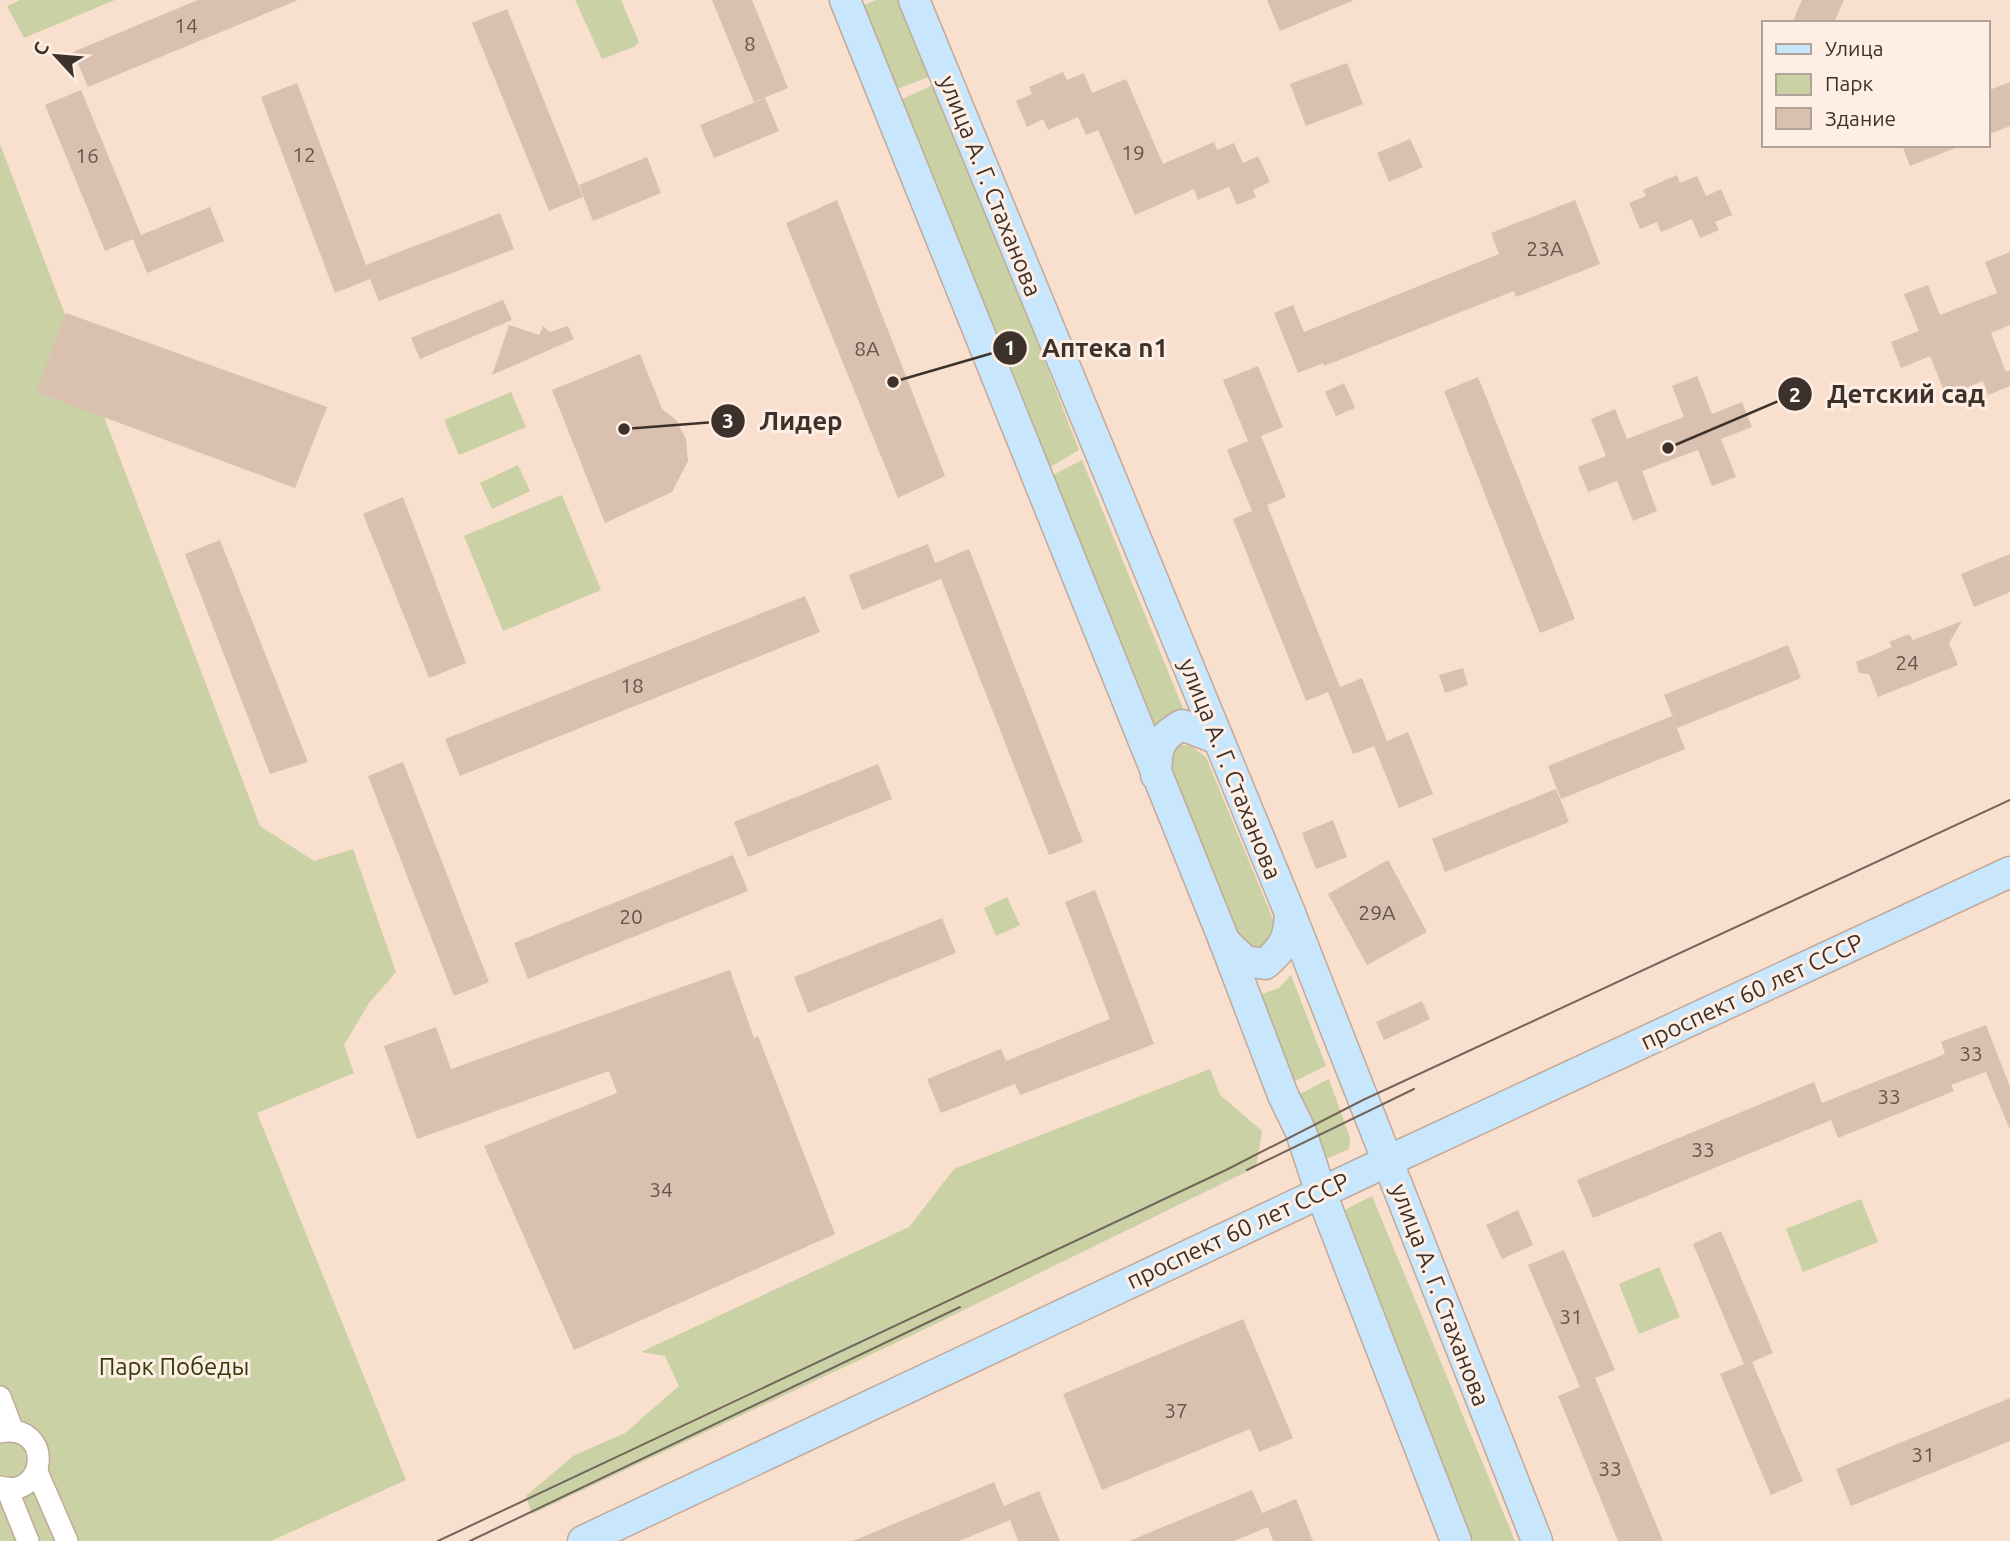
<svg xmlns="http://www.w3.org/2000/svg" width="2010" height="1541" font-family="Ubuntu,sans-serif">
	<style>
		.green { fill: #cad1a4 }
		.building { fill: #d9c0af }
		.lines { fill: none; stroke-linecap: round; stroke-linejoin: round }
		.street-casing { stroke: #c2a999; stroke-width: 24 }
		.secondary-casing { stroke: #c2a999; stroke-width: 33 }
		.street { stroke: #fff; stroke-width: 21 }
		.secondary { stroke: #c9e7fc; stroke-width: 30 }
		.tram { stroke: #74655b; stroke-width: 2 }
		.labels { text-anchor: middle; stroke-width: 6; stroke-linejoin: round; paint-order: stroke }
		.number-label { font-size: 21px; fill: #63564c }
		.street-label { font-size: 24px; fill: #3c322b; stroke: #feeee4 }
		.park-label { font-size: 24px; fill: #343908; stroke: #feeee4 }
		.leader { fill: none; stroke: #3c322b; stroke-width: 2.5 }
		.callout-dot { fill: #3c322b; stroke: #feeee4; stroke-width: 2.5 }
		.mark-label { font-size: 21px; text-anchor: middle; font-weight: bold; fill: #fff }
		.callout-label { font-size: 26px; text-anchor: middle; font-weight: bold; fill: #3c322b; stroke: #feeee4; stroke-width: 6; stroke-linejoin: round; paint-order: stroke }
	</style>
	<rect width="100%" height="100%" fill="#f9dfcd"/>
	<g class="green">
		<polygon points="20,0 115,0 24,38 7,6"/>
		<polygon points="575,0 621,0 639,42 634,47 602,59"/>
		<polygon points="876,0 903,0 933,75 890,92 857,8"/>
		<polygon points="937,83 1079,450 1042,472 894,103"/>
		<polygon points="0,144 260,826 314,861 353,849 396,972 369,1003 344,1045 354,1073 257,1113 406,1480 271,1541 0,1541"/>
		<polygon points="511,392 526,427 459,455 444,420"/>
		<polygon points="1082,460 1187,718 1172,718 1151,729 1045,479"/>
		<polygon points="518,465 530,491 492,509 480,483"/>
		<polygon points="562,495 601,590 503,631 464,536"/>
		<polygon points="1181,745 1191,746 1206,757 1275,924 1266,943 1255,950 1241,947 1162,757 1169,747"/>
		<polygon points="1007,897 1020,925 996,936 984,908"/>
		<polygon points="1291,975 1326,1066 1287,1085 1259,995 1279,988"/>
		<polygon points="1210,1069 1220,1095 1262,1131 1256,1167 921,1331 532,1514 526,1496 573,1456 625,1433 679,1386 665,1356 641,1352 909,1227 954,1169"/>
		<polygon points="1329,1079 1350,1138 1349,1149 1324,1160 1290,1099"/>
		<polygon points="1372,1196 1515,1541 1473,1541 1345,1210"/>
		<polygon points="1861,1199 1878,1242 1803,1272 1786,1229"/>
		<polygon points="1659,1267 1680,1317 1639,1334 1619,1284"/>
	</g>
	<g class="building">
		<polygon points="198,0 298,0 88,87 73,52"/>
		<polygon points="712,0 752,0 788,88 754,102"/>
		<polygon points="1267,0 1354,0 1280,31"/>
		<polygon points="1802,0 1844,0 1834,23 1792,23"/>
		<polygon points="507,9 583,197 549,211 472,23"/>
		<polygon points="1347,63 1363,104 1306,126 1290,84"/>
		<polygon points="1063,72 1067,80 1084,73 1092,93 1126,79 1163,164 1214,142 1217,150 1234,143 1243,163 1258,156 1270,182 1253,190 1256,197 1237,205 1229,187 1198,200 1194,189 1135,215 1098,130 1086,135 1078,117 1048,130 1043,119 1027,127 1016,101 1032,94 1029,87"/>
		<polygon points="2010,82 2010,126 1987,135 1987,91"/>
		<polygon points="297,83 366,265 500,213 514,249 379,301 370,279 335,293 261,97"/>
		<polygon points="81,90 141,235 210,207 224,241 147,273 133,239 105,251 45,105"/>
		<polygon points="765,98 779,131 714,158 700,125"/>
		<polygon points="1410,139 1423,167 1389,182 1377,153"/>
		<polygon points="1902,145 1960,145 1960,146 1910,166"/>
		<polygon points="647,157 661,193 593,221 579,185"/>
		<polygon points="1677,175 1680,183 1697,176 1706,196 1721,189 1732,215 1715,222 1719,230 1700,238 1692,219 1661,232 1657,222 1640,229 1629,203 1646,196 1643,190"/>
		<polygon points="837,200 945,476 898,498 786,223"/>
		<polygon points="1575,200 1600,264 1516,297 1514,291 1324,366 1323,363 1298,373 1274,313 1293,305 1304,332 1499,254 1491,233"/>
		<polygon points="2010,252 2010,325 1991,333 2006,372 2010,370 2010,386 1988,395 1983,381 1946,396 1930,356 1901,368 1891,342 1919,331 1904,294 1928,285 1940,315 1997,293 1985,262"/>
		<polygon points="503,300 512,320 420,359 411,338"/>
		<polygon points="66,313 327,407 295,488 36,392"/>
		<polygon points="509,325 539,335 543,326 550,332 568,326 574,339 492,375"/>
		<polygon points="640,354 662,409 676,420 686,439 688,461 672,492 605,523 552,390"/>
		<polygon points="1258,366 1283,427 1261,436 1286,497 1267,505 1340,687 1335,689 1362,678 1387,741 1408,732 1433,794 1399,808 1374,746 1353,754 1328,692 1306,701 1233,519 1252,511 1227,450 1248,441 1223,380"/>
		<polygon points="1697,376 1712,414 1742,402 1752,427 1721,439 1736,477 1712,486 1698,450 1642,471 1657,511 1633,521 1617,481 1588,492 1578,467 1606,456 1591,419 1615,409 1627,439 1684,417 1672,386"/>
		<polygon points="1478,377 1575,619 1540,633 1444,391"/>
		<polygon points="1344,383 1355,408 1336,416 1325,392"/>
		<polygon points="403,497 466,663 429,678 363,514"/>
		<polygon points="220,540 308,762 270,774 185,554"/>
		<polygon points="928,544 935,563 969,549 1083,842 1049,855 941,579 862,610 849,575"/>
		<polygon points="2010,554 2010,592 1974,607 1961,574"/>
		<polygon points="805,596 820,632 460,776 445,739"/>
		<polygon points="1962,621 1949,643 1958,665 1878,697 1869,674 1859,673 1856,662 1892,647 1889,642 1909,634 1913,640"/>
		<polygon points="1788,645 1801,678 1677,728 1664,695"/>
		<polygon points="1463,668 1468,685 1445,693 1439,675"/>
		<polygon points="1672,716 1685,749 1561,799 1548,766"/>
		<polygon points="403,762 489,982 454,996 368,776"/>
		<polygon points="878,764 892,799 748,857 734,822"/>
		<polygon points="1556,789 1569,822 1445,872 1432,839"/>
		<polygon points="1333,820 1347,857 1316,869 1302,833"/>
		<polygon points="733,855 748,891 528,979 514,943"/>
		<polygon points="1388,860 1427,932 1367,965 1328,894"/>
		<polygon points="1095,890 1154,1044 1020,1095 1015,1084 941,1113 927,1079 1001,1049 1006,1061 1110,1019 1065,902"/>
		<polygon points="942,918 956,953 808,1013 794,977"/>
		<polygon points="730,970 754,1038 758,1036 835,1234 574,1350 484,1146 617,1093 609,1071 417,1139 384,1046 436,1027 451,1069"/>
		<polygon points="1422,1001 1430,1019 1384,1040 1376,1022"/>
		<polygon points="1986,1025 2010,1087 2010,1130 1986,1072 1951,1085 1954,1091 1838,1138 1831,1120 1593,1218 1577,1180 1814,1082 1822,1103 1945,1054 1941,1042"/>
		<polygon points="1518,1210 1533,1245 1502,1259 1486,1225"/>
		<polygon points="1721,1231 1773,1353 1752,1362 1803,1481 1771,1495 1720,1374 1744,1364 1693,1244"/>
		<polygon points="1564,1250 1615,1370 1595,1378 1663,1541 1618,1541 1558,1396 1580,1387 1528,1265"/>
		<polygon points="1243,1319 1293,1438 1259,1452 1250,1429 1102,1490 1063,1394"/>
		<polygon points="2010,1398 2010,1441 1851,1506 1836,1469"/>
		<polygon points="994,1482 1004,1506 1039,1491 1060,1541 1018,1541 1010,1520 959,1541 853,1541"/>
		<polygon points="1252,1490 1262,1513 1296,1499 1313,1541 1273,1541 1268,1527 1234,1541 1129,1541"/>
	</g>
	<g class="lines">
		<g class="street-casing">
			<g id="street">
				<polyline points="0,1397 13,1431"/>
				<path d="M0 1432C54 1422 48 1500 0 1487"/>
				<polyline points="37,1472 67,1541"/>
				<polyline points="7,1489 28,1541"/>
			</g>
		</g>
		<g class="secondary-casing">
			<g id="secondary">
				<polyline points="845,0 1224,940 1283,1095 1301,1132 1321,1193 1456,1541"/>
				<polyline points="914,0 1290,913 1537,1541"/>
				<path d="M1156 775C1157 748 1157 739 1182 725L1218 739"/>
				<path d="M1224 941 1245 961 1265 964C1284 948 1289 938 1290 913"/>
				<polyline points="583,1541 1388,1161 2010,872"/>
			</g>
		</g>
		<use href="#street" class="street"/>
		<use href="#secondary" class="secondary"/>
		<g class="tram">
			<polyline points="1247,1170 1414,1089"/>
			<polyline points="438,1541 1226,1170 1363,1100 2010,800"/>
			<polyline points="470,1541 960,1307"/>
		</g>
	</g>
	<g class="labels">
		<g class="number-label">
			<text x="186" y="33">14</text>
			<text x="750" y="51">8</text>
			<text x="1133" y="160">19</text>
			<text x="304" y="162">12</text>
			<text x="87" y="163">16</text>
			<text x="1545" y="256">23А</text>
			<text x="867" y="356">8А</text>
			<text x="1907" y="670">24</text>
			<text x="632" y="693">18</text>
			<text x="1377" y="920">29А</text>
			<text x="631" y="924">20</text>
			<text x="1971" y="1061">33</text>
			<text x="1889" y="1104">33</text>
			<text x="1703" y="1157">33</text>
			<text x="661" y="1197">34</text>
			<text x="1571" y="1324">31</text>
			<text x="1176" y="1418">37</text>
			<text x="1923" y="1462">31</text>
			<text x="1610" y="1476">33</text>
		</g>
		<g class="street-label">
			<text transform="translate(990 186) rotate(68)" y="8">улица А. Г. Стаханова</text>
			<text transform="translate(1230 769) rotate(68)" y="8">улица А. Г. Стаханова</text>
			<text transform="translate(1752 992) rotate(-25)" y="8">проспект 60 лет СССР</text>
			<text transform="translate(1238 1231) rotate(-25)" y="8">проспект 60 лет СССР</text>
			<text transform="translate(1440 1295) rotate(69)" y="8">улица А. Г. Стаханова</text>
		</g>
		<g class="park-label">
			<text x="174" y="1375">Парк Победы</text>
		</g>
	</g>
	<path class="leader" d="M893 382L1010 348M1668 448L1795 394M624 429L728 421"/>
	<g class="callout-dot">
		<circle cx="893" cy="382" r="7"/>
		<circle cx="1668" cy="448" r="7"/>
		<circle cx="624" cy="429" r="7"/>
		<circle cx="1010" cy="348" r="18"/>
		<circle cx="1795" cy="394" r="18"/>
		<circle cx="728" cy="421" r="18"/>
	</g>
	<g class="mark-label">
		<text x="1010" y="355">1</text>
		<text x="1795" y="402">2</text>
		<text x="728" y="428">3</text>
	</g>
	<g class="callout-label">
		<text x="1105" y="357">Аптека n1</text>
		<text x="1906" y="403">Детский сад</text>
		<text x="801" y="430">Лидер</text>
	</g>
	<rect x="1762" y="21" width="228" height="126" fill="#feeee4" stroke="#b0a39a" stroke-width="2"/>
	<rect x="1776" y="44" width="35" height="10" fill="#c9e7fc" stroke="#b0a39a" stroke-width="2"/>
	<text x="1825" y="56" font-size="21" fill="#3c322b">Улица</text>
	<rect x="1776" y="74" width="35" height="21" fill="#cad1a4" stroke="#b0a39a" stroke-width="2"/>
	<text x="1825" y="91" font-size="21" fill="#3c322b">Парк</text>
	<rect x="1776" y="108" width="35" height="21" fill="#d9c0af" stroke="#b0a39a" stroke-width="2"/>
	<text x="1825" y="126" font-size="21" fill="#3c322b">Здание</text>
	<g transform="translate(56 56) rotate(296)" stroke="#feeee4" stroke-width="5" paint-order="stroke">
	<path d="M0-5L12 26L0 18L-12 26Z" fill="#3c322b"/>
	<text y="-10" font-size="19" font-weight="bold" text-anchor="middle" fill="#3c322b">С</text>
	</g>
</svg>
